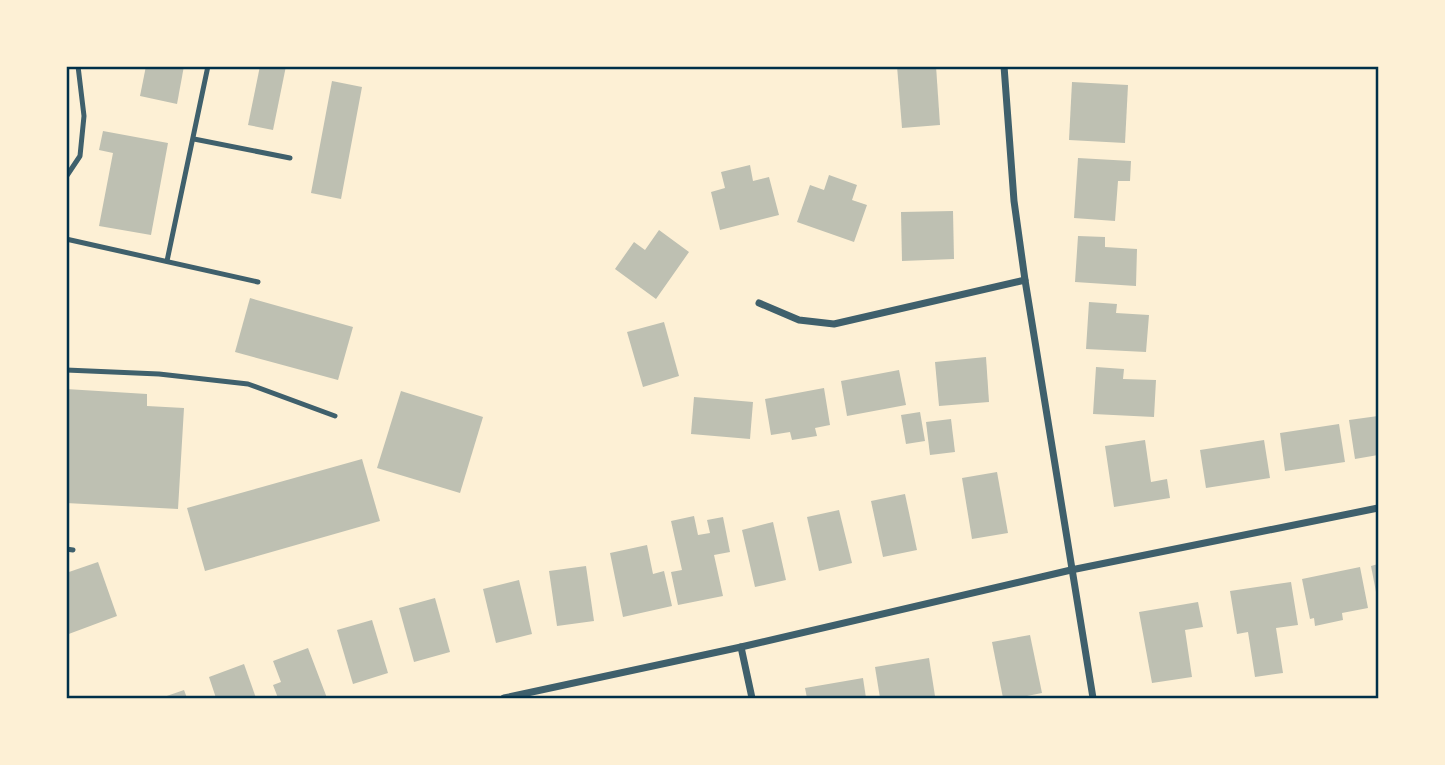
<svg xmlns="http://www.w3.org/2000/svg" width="1445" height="765" font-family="'Fira Sans Condensed',sans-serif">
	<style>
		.building { fill: #bec0b2 }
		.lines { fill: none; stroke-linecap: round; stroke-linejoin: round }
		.service { stroke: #3f606c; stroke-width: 5 }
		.minor { stroke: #3f606c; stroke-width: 7 }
		.neatline { fill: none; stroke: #003049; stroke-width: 2.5 }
	</style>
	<rect width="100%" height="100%" fill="#fdf0d5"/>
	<g class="building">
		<polygon points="146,66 184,66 177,104 140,96"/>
		<polygon points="260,66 286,66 273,130 248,125"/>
		<polygon points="897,66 936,66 940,125 902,128"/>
		<polygon points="332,81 362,87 341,199 311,193"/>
		<polygon points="1072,82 1128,85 1125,143 1069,140"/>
		<polygon points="103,131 168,143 151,235 99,226 113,153 99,150"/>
		<polygon points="1078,158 1131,161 1130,181 1118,181 1115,221 1074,218"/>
		<polygon points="750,165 753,181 769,177 779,215 720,230 711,192 725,188 721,172"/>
		<polygon points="829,175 857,185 852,200 867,205 854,242 797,222 810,185 824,190"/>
		<polygon points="953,211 954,259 902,261 901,212"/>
		<polygon points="659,230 689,252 656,299 615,269 634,242 645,250"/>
		<polygon points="1078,236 1105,237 1105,247 1137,249 1136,286 1075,282"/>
		<polygon points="250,298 353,327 338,380 235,352"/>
		<polygon points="1089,302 1117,304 1116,313 1149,315 1146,352 1086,349"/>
		<polygon points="664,322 679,376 643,387 627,332"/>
		<polygon points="986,357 989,402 939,406 935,362"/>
		<polygon points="1096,367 1124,369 1123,379 1156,380 1154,417 1093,414"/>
		<polygon points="899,370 906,405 847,416 841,381"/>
		<polygon points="824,388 830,425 815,428 817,436 792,440 790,432 771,435 765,399"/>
		<polygon points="66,389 147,394 147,406 184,408 178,509 66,503"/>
		<polygon points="401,391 483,417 460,493 377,468"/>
		<polygon points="694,397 753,402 750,439 691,434"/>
		<polygon points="920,412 925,441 906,444 901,415"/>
		<polygon points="1378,416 1378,455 1355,459 1349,420"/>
		<polygon points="951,419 955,452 930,455 926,422"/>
		<polygon points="1339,424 1345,462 1285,471 1280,433"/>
		<polygon points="1145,440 1151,482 1167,479 1170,498 1114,507 1105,446"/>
		<polygon points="1264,440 1270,478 1206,488 1200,450"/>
		<polygon points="362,459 380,521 205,571 187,508"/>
		<polygon points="997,472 1008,533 972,539 962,478"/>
		<polygon points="905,494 917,550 883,557 871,501"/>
		<polygon points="839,510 852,563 819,571 807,517"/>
		<polygon points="694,516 698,535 710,533 707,520 723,517 730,552 714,555 723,596 678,605 671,572 682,570 671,521"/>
		<polygon points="773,522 786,580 755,587 742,530"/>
		<polygon points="647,545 653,574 664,571 672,606 623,617 610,553"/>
		<polygon points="98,562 117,616 66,635 66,573"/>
		<polygon points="1378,564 1378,597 1377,597 1371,566"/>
		<polygon points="586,566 594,621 557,626 549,571"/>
		<polygon points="1360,567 1368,608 1342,613 1343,620 1315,626 1314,618 1310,619 1302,579"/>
		<polygon points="519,580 532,634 496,643 483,589"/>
		<polygon points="1291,582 1298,625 1276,628 1283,673 1255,677 1248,632 1237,634 1230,591"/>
		<polygon points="435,598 450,652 414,662 399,608"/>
		<polygon points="1198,602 1203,627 1185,630 1192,677 1152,683 1139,612"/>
		<polygon points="372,620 388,673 353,684 337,630"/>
		<polygon points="1030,635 1042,693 1017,698 1003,698 992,642"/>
		<polygon points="308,648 327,698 278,698 273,685 281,682 273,661"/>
		<polygon points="929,658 935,696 920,698 880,698 875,667"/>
		<polygon points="244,664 256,698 216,698 209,677"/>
		<polygon points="863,678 866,698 807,698 805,688"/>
		<polygon points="184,690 187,698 161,698"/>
	</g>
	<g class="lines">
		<g class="service">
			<polyline points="194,139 290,158"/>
			<polyline points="66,177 80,156 84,116 78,66"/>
			<polyline points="66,239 258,282"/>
			<polyline points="167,261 208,66"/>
			<polyline points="66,370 159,374 248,384 335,416"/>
			<polyline points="66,549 73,550"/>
		</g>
		<g class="minor">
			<polyline points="1004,66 1014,201 1025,280 1093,698"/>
			<polyline points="759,303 799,320 834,324 1025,280"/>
			<polyline points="741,647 752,698"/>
			<polyline points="504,698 741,647 1071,570 1378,508"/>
		</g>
	</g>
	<rect width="1445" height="765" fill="none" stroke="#fdf0d5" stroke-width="136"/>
	<rect x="68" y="68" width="1309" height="629" class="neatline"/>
</svg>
